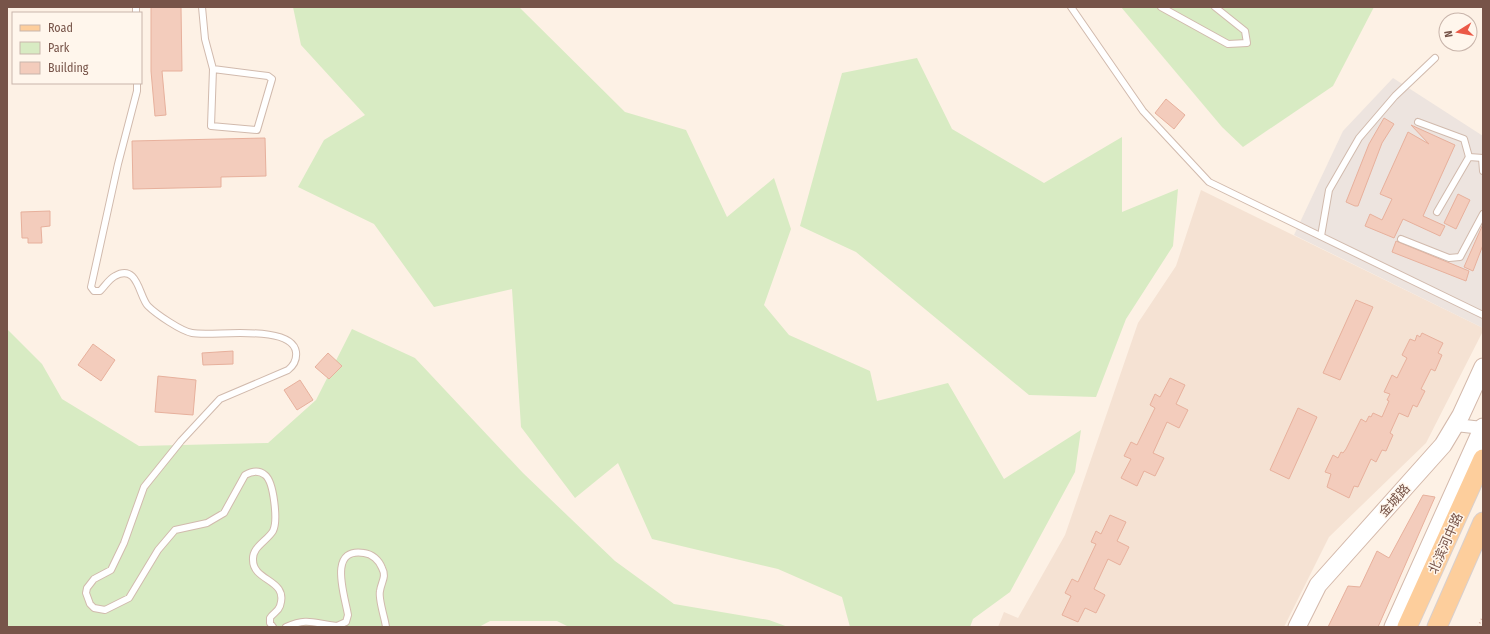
<svg xmlns="http://www.w3.org/2000/svg" width="1490" height="634" font-family="'Fira Sans Condensed','Noto Sans SC',sans-serif">
	<style>
		.residential { fill: #f5e2d3 }
		.industrial { fill: #ede4df }
		.green { fill: #d8ebc3 }
		.building { fill: #f3ccbc; stroke: #e7b09c }
		.lines { fill: none; stroke-linecap: round; stroke-linejoin: round }
		.lane-casing { stroke: #d1baad; stroke-width: 8 }
		.street-casing { stroke: #d1baad; stroke-width: 14 }
		.secondary-casing { stroke: #d4b9ab; stroke-width: 19 }
		.primary-casing { stroke: #d9cfcc; stroke-width: 21 }
		.path { stroke: #d9af9f; stroke-width: 2; stroke-dasharray: 1 3; stroke-linecap: butt }
		.lane { stroke: #fff; stroke-width: 6 }
		.street { stroke: #fff; stroke-width: 12 }
		.secondary { stroke: #fff; stroke-width: 17 }
		.primary { stroke: #fdce9c; stroke-width: 19 }
		.labels { text-anchor: middle; stroke-width: 3; stroke-linejoin: round; paint-order: stroke }
		.street-label { font-size: 13px; fill: #775449; stroke: #fff6ec }
	</style>
	<rect width="100%" height="100%" fill="#fdf1e5"/>
	<polygon class="residential" points="1201,190 1483,328 1483,331 1426,443 1329,537 1284,627 998,627 1004,612 1018,618 1065,535 1138,323 1176,266"/>
	<polygon class="industrial" points="1393,78 1483,136 1483,328 1294,235 1343,131"/>
	<g class="green">
		<polygon points="293,7 519,7 625,112 686,130 727,217 774,178 791,229 764,305 789,335 870,371 877,401 948,383 1004,479 1081,430 1075,472 1010,592 973,619 970,627 850,627 842,597 778,569 652,539 618,463 575,498 521,427 512,289 434,307 374,224 298,187 324,140 365,115 301,45"/>
		<polygon points="1121,7 1374,7 1333,86 1243,147 1222,127"/>
		<polygon points="917,58 952,129 1044,183 1122,137 1122,212 1178,189 1173,246 1126,319 1096,397 1029,395 856,252 800,226 842,73"/>
		<polygon points="7,329 42,364 62,399 139,446 268,443 316,400 352,329 415,358 523,473 615,561 674,604 769,620 788,627 569,627 557,621 490,621 479,627 7,627"/>
	</g>
	<g class="building">
		<polygon points="151,7 181,7 182,71 162,71 166,115 155,116 151,71"/>
		<polygon points="1166,99 1185,115 1174,129 1155,113"/>
		<polygon points="1384,118 1394,124 1382,143 1358,206 1355,206 1346,202 1369,144"/>
		<polygon points="1411,125 1455,145 1423,216 1445,226 1440,236 1403,219 1394,238 1365,226 1370,214 1382,220 1392,199 1380,194 1408,132 1429,144"/>
		<polygon points="265,138 266,176 221,177 221,187 133,189 132,141"/>
		<polygon points="1458,194 1470,200 1456,229 1444,223"/>
		<polygon points="50,211 50,226 41,227 42,243 28,243 28,238 22,238 21,212"/>
		<polygon points="1483,224 1483,245 1473,271 1464,267"/>
		<polygon points="1396,241 1469,271 1466,281 1392,252"/>
		<polygon points="1356,300 1373,307 1340,380 1323,373"/>
		<polygon points="1422,333 1443,343 1438,353 1442,355 1435,371 1431,369 1421,389 1425,391 1417,407 1413,405 1408,417 1399,413 1390,433 1393,435 1386,451 1382,450 1376,462 1371,459 1358,487 1354,486 1349,498 1327,487 1331,474 1325,472 1333,455 1338,458 1341,452 1343,453 1346,449 1361,419 1366,422 1369,416 1371,417 1373,413 1382,417 1389,401 1387,400 1390,394 1384,392 1392,375 1397,378 1407,358 1402,355 1410,339 1415,341 1417,335 1420,337"/>
		<polygon points="93,344 115,360 101,381 78,365"/>
		<polygon points="233,351 233,364 203,365 202,353"/>
		<polygon points="328,353 342,366 329,379 315,367"/>
		<polygon points="158,376 196,380 193,415 155,412"/>
		<polygon points="1170,378 1185,385 1176,404 1188,410 1179,428 1167,422 1153,453 1164,458 1155,476 1144,471 1137,486 1121,478 1131,459 1124,456 1131,442 1137,445 1155,408 1150,405 1155,394 1160,397"/>
		<polygon points="300,380 313,400 297,410 284,390"/>
		<polygon points="1298,408 1317,417 1289,479 1270,470"/>
		<polygon points="1423,495 1435,497 1378,627 1328,627 1348,586 1360,587 1377,551 1389,558"/>
		<polygon points="1110,515 1126,522 1117,541 1129,547 1120,565 1108,559 1094,589 1105,595 1096,613 1085,608 1078,622 1062,615 1071,596 1065,593 1072,579 1078,582 1096,544 1091,542 1096,531 1101,534"/>
	</g>
	<g class="lines">
		<g class="lane-casing">
			<g id="lane">
				<polyline points="136,7 136,13"/>
				<polyline points="202,7 205,39 213,69 211,126 257,130 272,79 268,76 213,69"/>
				<polyline points="1071,7 1143,111 1209,182 1483,315"/>
				<polyline points="1161,7 1228,44 1247,43 1245,31 1215,7"/>
				<path d="M137 83V91L118 164 91 287 94 291H100C105 286 109 279 115 276 138 263 139 297 148 306 156 314 181 331 192 333 212 337 292 323 296 352 297 360 293 366 288 370L220 399 181 441 144 487 124 543 111 570 94 579 87 588 86 593 90 604 94 608 105 610 129 598 158 550 175 530 207 523 224 513 245 475C252 471 259 470 265 475 274 482 278 521 273 531 267 541 252 547 253 560 253 582 289 579 280 606 278 612 273 613 270 618V623L273 627"/>
				<polyline points="1418,122 1464,139 1469,157"/>
				<polyline points="1482,158 1483,171"/>
				<polyline points="1437,212 1469,157 1483,158"/>
				<polyline points="1321,236 1329,190 1359,138 1395,96 1435,58"/>
				<polyline points="1401,239 1449,258 1460,257 1483,214"/>
				<path d="M286 627C309 617 314 624 337 626L346 622 348 615C345 596 327 547 364 553 372 554 379 560 382 568 387 577 381 582 380 591 378 599 385 618 386 627"/>
			</g>
		</g>
		<g class="street-casing">
			<polyline id="street" points="1456,425 1482,428"/>
		</g>
		<g class="secondary-casing">
			<g id="secondary">
				<polyline points="1297,627 1318,585 1443,445 1461,415 1483,367"/>
				<polyline points="1393,627 1483,427"/>
			</g>
		</g>
		<g class="primary-casing">
			<g id="primary">
				<polyline points="1407,627 1483,459"/>
				<polyline points="1437,627 1483,522"/>
			</g>
		</g>
		<polyline class="path" points="1478,627 1483,616"/>
		<use href="#lane" class="lane"/>
		<use href="#street" class="street"/>
		<use href="#secondary" class="secondary"/>
		<use href="#primary" class="primary"/>
	</g>
	<g class="labels">
		<g class="street-label">
			<text transform="translate(1394 500) rotate(-48)" y="5">金城路</text>
			<text transform="translate(1445 543) rotate(-66)" y="5">北滨河中路</text>
		</g>
	</g>
	<rect width="1490" height="634" fill="none" stroke="#775449" stroke-width="16"/>
	<rect x="12" y="12" width="130" height="72" fill="#fff6ec" stroke="#c9b5ab"/>
	<rect x="20" y="25" width="20" height="6" fill="#fdce9c" stroke="#c9b5ab"/>
	<text x="48" y="32" font-size="12" fill="#775449">Road</text>
	<rect x="20" y="42" width="20" height="12" fill="#d8ebc3" stroke="#c9b5ab"/>
	<text x="48" y="52" font-size="12" fill="#775449">Park</text>
	<rect x="20" y="62" width="20" height="12" fill="#f3ccbc" stroke="#c9b5ab"/>
	<text x="48" y="72" font-size="12" fill="#775449">Building</text>
	<g transform="translate(1458 32) rotate(259)"><circle r="19" fill="#fff6ec" stroke="#c9b5ab"/>
	<path d="M0-3L7 15L0 10L-7 15Z" fill="#eb5947"/>
	<text y="-6" font-size="11" font-weight="bold" text-anchor="middle" fill="#775449">N</text>
	</g>
</svg>
